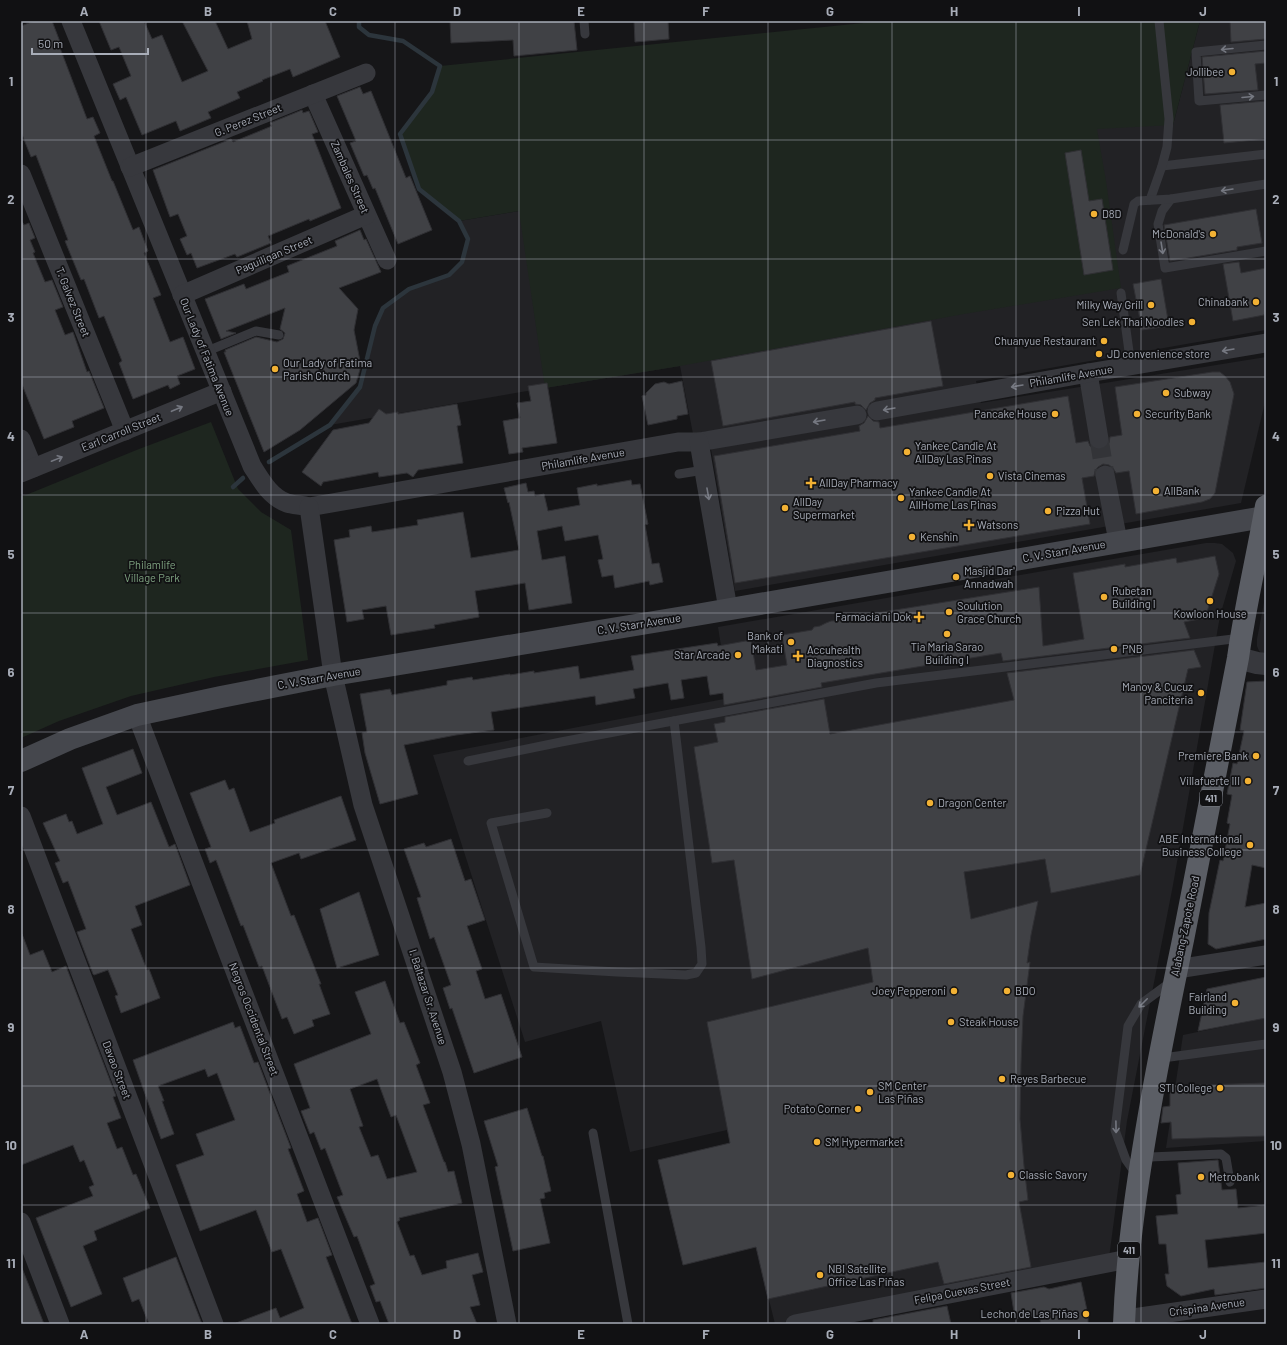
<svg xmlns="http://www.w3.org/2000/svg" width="1287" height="1345" font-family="Barlow,sans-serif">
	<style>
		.built { fill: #222225 }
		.green { fill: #1e261f }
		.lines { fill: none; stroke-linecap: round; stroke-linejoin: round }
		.stream { stroke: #2c353c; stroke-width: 4.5 }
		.building { fill: #404145; stroke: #303034; fill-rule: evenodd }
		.minor-tunnel { stroke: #333438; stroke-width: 19; stroke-dasharray: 19 10; stroke-linecap: butt }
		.service { stroke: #37383d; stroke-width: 9 }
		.minor { stroke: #37383d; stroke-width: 19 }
		.tertiary { stroke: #37383d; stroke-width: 22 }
		.secondary { stroke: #45474d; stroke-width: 22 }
		.trunk { stroke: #5b5e65; stroke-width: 22 }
		.oneway { stroke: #757881 }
		.grid { fill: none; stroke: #a8adb8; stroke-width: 1; stroke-opacity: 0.55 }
		.poi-dot { fill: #f2b134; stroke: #111113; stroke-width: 1.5 }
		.labels { text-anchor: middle; stroke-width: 3.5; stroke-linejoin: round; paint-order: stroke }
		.shield { fill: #111113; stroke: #7b7e86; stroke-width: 1 }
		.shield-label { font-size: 10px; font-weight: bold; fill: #a8adb8 }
		.poi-label { font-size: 11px; fill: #a8adb8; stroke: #111113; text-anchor: start }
		.street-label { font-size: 11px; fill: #a8adb8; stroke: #111113 }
		.park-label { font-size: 11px; fill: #7fa381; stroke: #111113 }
		.neatline { fill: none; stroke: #a8adb8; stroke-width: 1.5 }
		.grid-label { font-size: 13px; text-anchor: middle; font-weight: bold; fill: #a8adb8 }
	</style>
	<rect width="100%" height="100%" fill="#161618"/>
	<g class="built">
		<polygon points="1200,21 1266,21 1266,330 976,381 981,403 1266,357 1266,398 1241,503 735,591 708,431 693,434 680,366 545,388 330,425 360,387 375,326 383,308 409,289 449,275 462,262 468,239 459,221 519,211 1096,121 1173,125"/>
		<polygon points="1206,543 1215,543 1222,544 1233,553 1236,561 1220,616 1173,885 1127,1121 1109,1258 775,1324 727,1130 630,1152 601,1021 525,1042 433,755 724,699 721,646 718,627"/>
		<polygon points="1266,592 1266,656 1259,651 1257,646 1257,639"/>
		<polygon points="1266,1018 1266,1141 1166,1148 1183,1035"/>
	</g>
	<g class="green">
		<polygon points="883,21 1200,21 1173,125 1097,129 1106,181 1121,288 964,314 680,366 545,388 519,211 459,221 419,189 400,134 432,92 440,66"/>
		<polygon points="211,422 238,489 261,512 291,530 308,660 214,677 131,696 59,721 21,738 21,497 139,449"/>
	</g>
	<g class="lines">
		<g class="stream">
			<polyline points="269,462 330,425 360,387 375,326 383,308 409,289 449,275 462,262 468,239 459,221 419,189 400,134 432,92 440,66 403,41 369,35 359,27 359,21"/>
			<polyline points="233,487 243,478"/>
		</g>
	</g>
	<g class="building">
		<polygon points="34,21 52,21 62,47 60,48 87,119 93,117 100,133 94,136 112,181 113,181 133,230 139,227 148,251 144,253 161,295 153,298 170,342 183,337 195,369 177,376 180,384 170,389 168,385 133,399 119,363 122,361 104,316 99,318 84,279 81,280 65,241 68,240 36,155 31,157 21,132 21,26"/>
		<polygon points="99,21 144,21 152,39 162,35 182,82 208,71 182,21 215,21 228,49 252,39 247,21 325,21 340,57 293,77 290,69 262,80 263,81 237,92 240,98 208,112 211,118 180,131 176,121 142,135 126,97 120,100 113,84 131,76 119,47 111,50"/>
		<polygon points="450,21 574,21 577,50 514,56 513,40 451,43"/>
		<polygon points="634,21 668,21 669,39 635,42"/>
		<polygon points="1230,21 1266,21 1266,39 1231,42"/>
		<polygon points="1266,51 1266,63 1255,64 1258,90 1205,94 1202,57"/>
		<polygon points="360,87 363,94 371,91 406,178 410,176 432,230 398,244 375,188 373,189 367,175 364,176 350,143 356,141 337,96"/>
		<polygon points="1266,101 1266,139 1224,143 1220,105"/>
		<polygon points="302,110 303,113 309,111 318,132 312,134 341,208 310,221 309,219 268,236 271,243 237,257 235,254 197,268 191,253 187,255 180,239 187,236 178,214 170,217 153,170 231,139 233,142 272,126 270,123"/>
		<polygon points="1081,150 1089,201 1102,199 1113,270 1084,275 1065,153"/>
		<polygon points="1256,209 1262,243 1237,247 1237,250 1170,261 1164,225"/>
		<polygon points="21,220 24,225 29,223 35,238 30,240 35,252 33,253 45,282 52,280 63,307 55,310 65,335 73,332 87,372 89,371 104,408 72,421 74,427 44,439 21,382"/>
		<polygon points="360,230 364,240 366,239 381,272 339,288 358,309 354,330 361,366 356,383 300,430 264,452 224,352 226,352 225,350 256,337 277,342 283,339 285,333 280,329 285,308 226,331 236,333 221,339 205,299 244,284 246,289 289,272 287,266 337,246 335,241"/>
		<polygon points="1239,262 1241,273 1266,268 1266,309 1264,315 1233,321 1223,264"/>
		<polygon points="1161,279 1169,326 1142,330 1133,284"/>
		<polygon points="931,321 943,386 875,398 875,400 870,403 866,410 861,405 855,404 855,402 723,426 711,361"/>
		<polygon points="1212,372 1220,372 1225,376 1230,382 1234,394 1215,493 1210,499 1202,502 1136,514 1129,471 1116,473 1113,468 1109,465 1103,464 1098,467 1095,471 1094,476 1082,478 1090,524 735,583 714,456 860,431 859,426 864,423 868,416 873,421 879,422 880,428 1068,396 1076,443 1088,441 1090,446 1095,449 1101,450 1106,447 1109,443 1110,437 1122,435 1115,387"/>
		<polygon points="682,381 688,414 677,416 677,419 648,425 642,396 646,395 646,393 655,384 664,382 669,384"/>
		<polygon points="547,383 557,443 522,448 523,452 509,454 503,421 520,418 517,403 531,401 528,386"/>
		<polygon points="457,404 461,425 457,426 463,463 418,470 413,477 407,473 379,477 378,472 323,482 321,486 302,472 333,430 369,423 379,409 386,414 398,412 398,414"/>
		<polygon points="631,480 632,485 640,484 648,524 645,525 652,564 659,563 663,582 650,585 649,581 615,588 613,575 602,577 598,560 603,559 598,535 565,541 562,526 537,531 542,560 565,556 572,603 529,610 525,583 475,591 479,617 434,625 435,628 391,635 386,606 362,610 364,619 347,622 334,540 350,537 349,530 371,526 372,532 418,525 417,520 463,512 471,558 519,550 509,502 508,503 504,488 526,483 528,492 534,491 535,496 544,494 548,511 580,505 577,488 597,484 597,486"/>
		<polygon points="1215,556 1219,574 1205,618 1184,622 1190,638 1003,661 1001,653 821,683 822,687 724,705 723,693 710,695 707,676 681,680 684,698 671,700 668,683 633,689 635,698 596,705 595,696 491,712 494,730 456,735 404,745 418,794 380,804 365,753 362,733 367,732 360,694 390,689 392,695 447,685 447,681 472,677 473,680 510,674 510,675 534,671 534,673 578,666 580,679 634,670 631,656 717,643 718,646 751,640 756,670 787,665 782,635 812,630 814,627 820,626 826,623 831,621 851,620 851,617 1039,587 1043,646 1084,639 1073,573 1125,564 1125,567 1176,558 1177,563"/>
		<polygon points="1194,650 1201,667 1188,669 1140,875 1051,893 1045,859 964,872 971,919 1038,901 1031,935 1027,963 1030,962 1023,1016 1021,1064 1020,1119 1024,1166 1028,1200 1019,1202 1031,1267 944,1284 938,1262 768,1299 756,1247 683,1265 658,1160 730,1143 707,1022 873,982 868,948 752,979 734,860 712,863 694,747 718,742 714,724 725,722 725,717 824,699 830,734 1014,700 1007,673"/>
		<polygon points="1266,681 1266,868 1252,865 1245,907 1266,903 1266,939 1216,949 1208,944 1209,913 1220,860 1223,861 1230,824 1227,823 1232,795 1227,794 1233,763 1237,764 1244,731 1240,730 1247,682"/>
		<polygon points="133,749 142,773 106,787 117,815 151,802 169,847 175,844 190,885 135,906 142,925 131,929 147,970 149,969 160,998 121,1013 115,996 118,995 108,970 94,975 93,974 77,932 86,929 68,881 63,883 55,863 60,861 43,823 66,814 69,822 72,821 77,834 103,824 82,768"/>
		<polygon points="225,780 229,790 234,788 250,832 275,823 274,820 341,796 356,840 301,859 299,853 271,863 291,916 294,915 321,984 319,984 330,1014 312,1020 314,1026 294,1034 287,1017 282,1019 262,966 259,967 243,925 241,926 216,860 210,863 205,849 211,847 190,793"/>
		<polygon points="451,839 465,881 471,879 485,920 467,926 482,969 476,971 485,999 501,994 522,1057 474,1073 452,1008 450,1009 443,988 451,985 434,937 430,939 417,898 421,897 404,849 424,843 426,847"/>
		<polygon points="359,892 379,955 337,968 320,909"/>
		<polygon points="21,934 22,934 30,955 43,950 52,972 66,966 116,1096 113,1097 121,1118 107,1123 117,1149 122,1147 133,1175 136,1174 150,1208 94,1231 97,1240 83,1246 102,1294 71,1307 36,1218 93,1196 89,1187 94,1185 84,1160 80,1162 73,1145 21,1165"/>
		<polygon points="1266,977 1266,1018 1198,1031 1207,989"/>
		<path d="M385 981 400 1023 404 1022 420 1063 416 1065 430 1103 423 1105 444 1162H445L448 1172 454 1171 462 1203 399 1218 400 1220 397 1222 410 1256 414 1255 422 1275 447 1268 446 1261 478 1253 483 1272 472 1275 480 1305 470 1307 477 1324H389L380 1301 376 1302 370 1286 375 1284 357 1236 354 1237 337 1197 343 1195 325 1148 321 1150 314 1132 310 1134 301 1111 310 1108 294 1064 371 1034 355 992ZM377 1079 391 1117 396 1115 417 1172 387 1179 378 1155 371 1157 359 1127 363 1126 350 1089Z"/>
		<polygon points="233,1022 235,1028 240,1026 254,1063 258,1062 291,1148 288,1149 304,1191 297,1194 307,1222 318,1218 332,1255 326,1257 352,1324 236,1324 236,1323 276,1308 280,1318 304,1308 281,1249 272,1252 256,1210 200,1231 176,1165 204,1155 196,1134 235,1120 217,1073 208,1077 205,1069 158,1086 164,1101 162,1101 174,1134 161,1139 133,1060"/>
		<polygon points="1266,1083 1266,1136 1172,1139 1171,1122 1161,1123 1163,1107 1170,1106 1170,1086"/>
		<polygon points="527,1108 542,1156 543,1156 551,1191 544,1193 545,1198 540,1199 550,1243 513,1251 495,1167 498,1166 484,1121"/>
		<polygon points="1218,1160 1222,1190 1236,1189 1238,1208 1266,1205 1266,1233 1205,1240 1208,1268 1266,1262 1266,1288 1215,1295 1214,1289 1181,1296 1167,1286 1165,1274 1169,1274 1166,1244 1159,1244 1156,1216 1178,1214 1176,1195 1181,1194 1178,1163"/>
		<polygon points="176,1257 202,1324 149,1324 139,1299 132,1302 123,1278"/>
		<polygon points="21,1268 22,1268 44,1324 21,1324"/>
		<polygon points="1081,1282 1088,1315 1088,1324 1041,1324 1039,1315 1015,1319 1011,1293 1044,1287 1049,1289"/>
		<polygon points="947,1306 951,1324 873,1324 873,1320"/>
	</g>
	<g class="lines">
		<polyline class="minor-tunnel" points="1099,439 1105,475"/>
		<g class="service">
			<polyline points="584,21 585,34"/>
			<polyline points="1266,45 1196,52 1199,101 1266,95"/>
			<polyline points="1162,166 1266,154"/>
			<polyline points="1171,199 1162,211 1158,224 1165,268 1266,251"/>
			<polyline points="1150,200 1162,166 1167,147 1169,119 1159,21"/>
			<polyline points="1123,250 1134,204 1138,201 1171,199 1266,184"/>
			<polyline points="1121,293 1131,366"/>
			<polyline points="205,352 256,331 279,335"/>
			<polyline points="679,474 704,470"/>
			<polyline points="468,761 561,742 876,683 1241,638"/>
			<polyline points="547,813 491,823 534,967 617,972 686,975 696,973 702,964 701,947 674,721"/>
			<polyline points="1160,1056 1170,1057 1266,1044"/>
			<polyline points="593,1133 628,1324"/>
			<polyline points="1142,1156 1150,1157 1221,1154 1226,1158 1230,1182"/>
			<polyline points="1136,1174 1126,1160 1115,1130 1128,1026 1141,1004 1171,982"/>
		</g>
		<g class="minor">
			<path d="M71 21 252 466C261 480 270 497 287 503 293 505 302 505 309 507L678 442H699L857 415"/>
			<polyline points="313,94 387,260"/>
			<polyline points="130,167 366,73"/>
			<polyline points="21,174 125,431"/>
			<polyline points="182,295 366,215"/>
			<polyline points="1088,373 1099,439"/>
			<polyline points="877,411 1088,373 1266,343"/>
			<polyline points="21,439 33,468"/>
			<polyline points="699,442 728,609"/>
			<polyline points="21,473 222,391"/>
			<polyline points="1105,475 1118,541"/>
			<polyline points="309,507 333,675 363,805 452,1072 471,1144 507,1324"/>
			<polyline points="137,715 370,1324"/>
			<polyline points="21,816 214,1324"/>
			<polyline points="1177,969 1266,955"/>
			<polyline points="21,1222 60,1324"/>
			<polyline points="1124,1318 1133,1318 1266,1299"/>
			<polyline points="795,1324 1128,1259"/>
		</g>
		<polyline class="tertiary" points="1238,658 1257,663 1266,664"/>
		<polyline class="secondary" points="21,761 70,739 137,715 221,697 333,675 696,615 1264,517"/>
		<path class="trunk" d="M1124 1324C1127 1244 1140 1164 1154 1086 1163 1037 1173 988 1183 940L1238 658C1245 607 1257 557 1266 506"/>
	</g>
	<defs><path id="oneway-shaft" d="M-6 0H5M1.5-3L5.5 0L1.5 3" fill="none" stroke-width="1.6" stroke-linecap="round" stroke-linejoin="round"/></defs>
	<g class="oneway">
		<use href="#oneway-shaft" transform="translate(1227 49) rotate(175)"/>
		<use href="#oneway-shaft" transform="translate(1248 97) rotate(-5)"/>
		<use href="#oneway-shaft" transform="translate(1227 190) rotate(171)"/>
		<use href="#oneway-shaft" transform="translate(1162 248) rotate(81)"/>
		<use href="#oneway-shaft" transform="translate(1228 350) rotate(170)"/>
		<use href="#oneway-shaft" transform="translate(1017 386) rotate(170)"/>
		<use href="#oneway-shaft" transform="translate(177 409) rotate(-23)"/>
		<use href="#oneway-shaft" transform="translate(889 409) rotate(170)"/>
		<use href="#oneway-shaft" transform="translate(819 421) rotate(170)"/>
		<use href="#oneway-shaft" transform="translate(57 459) rotate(-22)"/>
		<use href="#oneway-shaft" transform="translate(708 494) rotate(80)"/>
		<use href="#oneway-shaft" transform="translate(1143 1003) rotate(135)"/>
		<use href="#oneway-shaft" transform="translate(1116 1127) rotate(89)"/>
	</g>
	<path class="grid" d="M146 21V1324M271 21V1324M395 21V1324M519 21V1324M644 21V1324M768 21V1324M892 21V1324M1016 21V1324M1141 21V1324M21 140H1266M21 259H1266M21 377H1266M21 495H1266M21 613H1266M21 732H1266M21 850H1266M21 968H1266M21 1086H1266M21 1205H1266"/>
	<g class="poi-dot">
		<circle cx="1232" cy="72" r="4"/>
		<circle cx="1094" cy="214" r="4"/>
		<circle cx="1213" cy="234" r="4"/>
		<circle cx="1256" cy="302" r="4"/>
		<circle cx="1151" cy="305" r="4"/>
		<circle cx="1192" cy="322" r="4"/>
		<circle cx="1104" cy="341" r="4"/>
		<circle cx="1099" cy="354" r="4"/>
		<circle cx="275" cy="369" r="4"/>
		<circle cx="1166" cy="393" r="4"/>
		<circle cx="1055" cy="414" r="4"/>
		<circle cx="1137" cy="414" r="4"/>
		<circle cx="907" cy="452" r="4"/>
		<circle cx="990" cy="476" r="4"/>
		<path d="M809 477h4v4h4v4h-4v4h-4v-4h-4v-4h4z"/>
		<circle cx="1156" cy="491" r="4"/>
		<circle cx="901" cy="498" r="4"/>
		<circle cx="785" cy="508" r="4"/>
		<circle cx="1048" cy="511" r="4"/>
		<path d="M967 519h4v4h4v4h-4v4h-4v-4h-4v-4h4z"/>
		<circle cx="912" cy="537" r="4"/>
		<circle cx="956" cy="577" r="4"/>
		<circle cx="1104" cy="597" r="4"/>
		<circle cx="1210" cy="601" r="4"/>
		<circle cx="949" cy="612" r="4"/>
		<path d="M917 611h4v4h4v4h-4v4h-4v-4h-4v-4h4z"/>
		<circle cx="947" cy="634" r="4"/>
		<circle cx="791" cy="642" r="4"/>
		<circle cx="1114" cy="649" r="4"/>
		<circle cx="738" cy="655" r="4"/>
		<path d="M796 650h4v4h4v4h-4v4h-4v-4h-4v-4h4z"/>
		<circle cx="1201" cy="693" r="4"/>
		<circle cx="1256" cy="756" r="4"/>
		<circle cx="1248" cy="781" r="4"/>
		<circle cx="930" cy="803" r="4"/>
		<circle cx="1250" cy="845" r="4"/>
		<circle cx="954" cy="991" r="4"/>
		<circle cx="1007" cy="991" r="4"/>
		<circle cx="1235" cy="1003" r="4"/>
		<circle cx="951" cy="1022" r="4"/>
		<circle cx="1002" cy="1079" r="4"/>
		<circle cx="1220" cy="1088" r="4"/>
		<circle cx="870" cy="1092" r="4"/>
		<circle cx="858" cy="1109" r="4"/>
		<circle cx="817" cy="1142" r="4"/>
		<circle cx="1011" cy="1175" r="4"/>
		<circle cx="1201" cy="1177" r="4"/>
		<circle cx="820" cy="1275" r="4"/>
		<circle cx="1086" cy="1314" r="4"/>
	</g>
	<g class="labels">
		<g class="shield">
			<rect x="1200" y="790" width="22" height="16" rx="3"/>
			<rect x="1118" y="1242" width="22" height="16" rx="3"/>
		</g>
		<g class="shield-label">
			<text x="1211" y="802">411</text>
			<text x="1129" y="1254">411</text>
		</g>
		<g class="poi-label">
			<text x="1224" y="76" text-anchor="end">Jollibee</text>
			<text x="1102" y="218">D8D</text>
			<text x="1205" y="238" text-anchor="end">McDonald's</text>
			<text x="1248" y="306" text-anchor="end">Chinabank</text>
			<text x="1143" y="309" text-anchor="end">Milky Way Grill</text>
			<text x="1184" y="326" text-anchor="end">Sen Lek Thai Noodles</text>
			<text x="1096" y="345" text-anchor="end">Chuanyue Restaurant</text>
			<text x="1107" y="358">JD convenience store</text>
			<text x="283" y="367">Our Lady of Fatima<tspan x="283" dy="13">Parish Church</tspan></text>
			<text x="1174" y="397">Subway</text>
			<text x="1047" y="418" text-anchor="end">Pancake House</text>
			<text x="1145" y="418">Security Bank</text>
			<text x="915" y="450">Yankee Candle At<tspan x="915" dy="13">AllDay Las Pinas</tspan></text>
			<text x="998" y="480">Vista Cinemas</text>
			<text x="819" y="487">AllDay Pharmacy</text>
			<text x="1164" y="495">AllBank</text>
			<text x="909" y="496">Yankee Candle At<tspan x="909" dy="13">AllHome Las Pinas</tspan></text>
			<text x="793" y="506">AllDay<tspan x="793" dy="13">Supermarket</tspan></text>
			<text x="1056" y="515">Pizza Hut</text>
			<text x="977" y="529">Watsons</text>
			<text x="920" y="541">Kenshin</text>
			<text x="964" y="575">Masjid Dar'<tspan x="964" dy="13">Annadwah</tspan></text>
			<text x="1112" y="595">Rubetan<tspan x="1112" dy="13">Building I</tspan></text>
			<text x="957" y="610">Soulution<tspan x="957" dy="13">Grace Church</tspan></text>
			<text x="1210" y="618" text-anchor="middle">Kowloon House</text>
			<text x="911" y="621" text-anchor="end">Farmacia ni Dok</text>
			<text x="783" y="640" text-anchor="end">Bank of<tspan x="783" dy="13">Makati</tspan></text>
			<text x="947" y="651" text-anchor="middle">Tia Maria Sarao<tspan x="947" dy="13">Building I</tspan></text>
			<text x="1122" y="653">PNB</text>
			<text x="807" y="654">Accuhealth<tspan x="807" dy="13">Diagnostics</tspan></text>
			<text x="730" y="659" text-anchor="end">Star Arcade</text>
			<text x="1193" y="691" text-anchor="end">Manoy &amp; Cucuz<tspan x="1193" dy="13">Panciteria</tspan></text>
			<text x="1248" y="760" text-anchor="end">Premiere Bank</text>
			<text x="1240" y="785" text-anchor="end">Villafuerte III</text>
			<text x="938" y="807">Dragon Center</text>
			<text x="1242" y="843" text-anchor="end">ABE International<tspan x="1242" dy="13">Business College</tspan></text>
			<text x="946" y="995" text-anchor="end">Joey Pepperoni</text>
			<text x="1015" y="995">BDO</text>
			<text x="1227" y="1001" text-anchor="end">Fairland<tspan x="1227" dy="13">Building</tspan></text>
			<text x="959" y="1026">Steak House</text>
			<text x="1010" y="1083">Reyes Barbecue</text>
			<text x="878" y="1090">SM Center<tspan x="878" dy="13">Las Piñas</tspan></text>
			<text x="1212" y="1092" text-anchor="end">STI College</text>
			<text x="850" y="1113" text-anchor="end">Potato Corner</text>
			<text x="825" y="1146">SM Hypermarket</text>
			<text x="1019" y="1179">Classic Savory</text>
			<text x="1209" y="1181">Metrobank</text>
			<text x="828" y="1273">NBI Satellite<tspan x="828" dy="13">Office Las Piñas</tspan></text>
			<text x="1078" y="1318" text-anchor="end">Lechon de Las Piñas</text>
		</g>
		<g class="street-label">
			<text transform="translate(248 120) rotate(-22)" y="4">G. Perez Street</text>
			<text transform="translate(350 177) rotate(66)" y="4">Zambales Street</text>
			<text transform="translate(274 255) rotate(-23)" y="4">Paguiligan Street</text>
			<text transform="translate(73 302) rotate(68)" y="4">T. Galvez Street</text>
			<text transform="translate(207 357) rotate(68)" y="4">Our Lady of Fatima Avenue</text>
			<text transform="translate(1071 376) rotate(-10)" y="4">Philamlife Avenue</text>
			<text transform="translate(121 432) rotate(-22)" y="4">Earl Carroll Street</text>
			<text transform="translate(583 459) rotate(-10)" y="4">Philamlife Avenue</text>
			<text transform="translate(1064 551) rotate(-10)" y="4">C. V. Starr Avenue</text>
			<text transform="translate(639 624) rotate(-9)" y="4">C. V. Starr Avenue</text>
			<text transform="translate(319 678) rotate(-10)" y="4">C. V. Starr Avenue</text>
			<text transform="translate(1185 926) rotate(-78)" y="4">Alabang-Zapote Road</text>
			<text transform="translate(428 997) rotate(72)" y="4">I. Baltazar Sr. Avenue</text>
			<text transform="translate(254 1019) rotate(69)" y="4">Negros Occidental Street</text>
			<text transform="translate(117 1070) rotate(69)" y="4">Davao Street</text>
			<text transform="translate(962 1291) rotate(-11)" y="4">Felipa Cuevas Street</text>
			<text transform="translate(1207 1307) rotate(-8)" y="4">Crispina Avenue</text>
		</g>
		<g class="park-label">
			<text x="152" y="569">Philamlife<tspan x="152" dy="13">Village Park</tspan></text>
		</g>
	</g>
	<rect width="1287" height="1345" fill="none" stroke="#111113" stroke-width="44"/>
	<path d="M32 48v6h116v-6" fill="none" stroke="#a8adb8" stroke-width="2"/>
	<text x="38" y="48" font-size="12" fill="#a8adb8" stroke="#111113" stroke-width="3" paint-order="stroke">50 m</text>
	<rect x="22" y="22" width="1243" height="1301" class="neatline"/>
	<g class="grid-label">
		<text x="84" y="16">A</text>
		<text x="208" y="16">B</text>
		<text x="333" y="16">C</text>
		<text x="457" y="16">D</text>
		<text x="581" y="16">E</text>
		<text x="706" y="16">F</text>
		<text x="830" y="16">G</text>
		<text x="954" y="16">H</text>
		<text x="1079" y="16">I</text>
		<text x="1203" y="16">J</text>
		<text x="11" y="86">1</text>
		<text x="1276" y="86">1</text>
		<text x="11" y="204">2</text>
		<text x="1276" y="204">2</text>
		<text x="11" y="322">3</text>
		<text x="1276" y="322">3</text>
		<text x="11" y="441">4</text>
		<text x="1276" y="441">4</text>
		<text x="11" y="559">5</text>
		<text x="1276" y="559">5</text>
		<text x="11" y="677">6</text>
		<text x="1276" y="677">6</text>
		<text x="11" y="795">7</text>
		<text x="1276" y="795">7</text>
		<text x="11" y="914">8</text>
		<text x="1276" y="914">8</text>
		<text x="11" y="1032">9</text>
		<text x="1276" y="1032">9</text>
		<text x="11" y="1150">10</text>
		<text x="1276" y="1150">10</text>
		<text x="11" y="1268">11</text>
		<text x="1276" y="1268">11</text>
		<text x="84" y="1339">A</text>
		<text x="208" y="1339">B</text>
		<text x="333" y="1339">C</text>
		<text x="457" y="1339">D</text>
		<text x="581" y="1339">E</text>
		<text x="706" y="1339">F</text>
		<text x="830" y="1339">G</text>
		<text x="954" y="1339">H</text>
		<text x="1079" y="1339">I</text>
		<text x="1203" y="1339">J</text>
	</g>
</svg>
